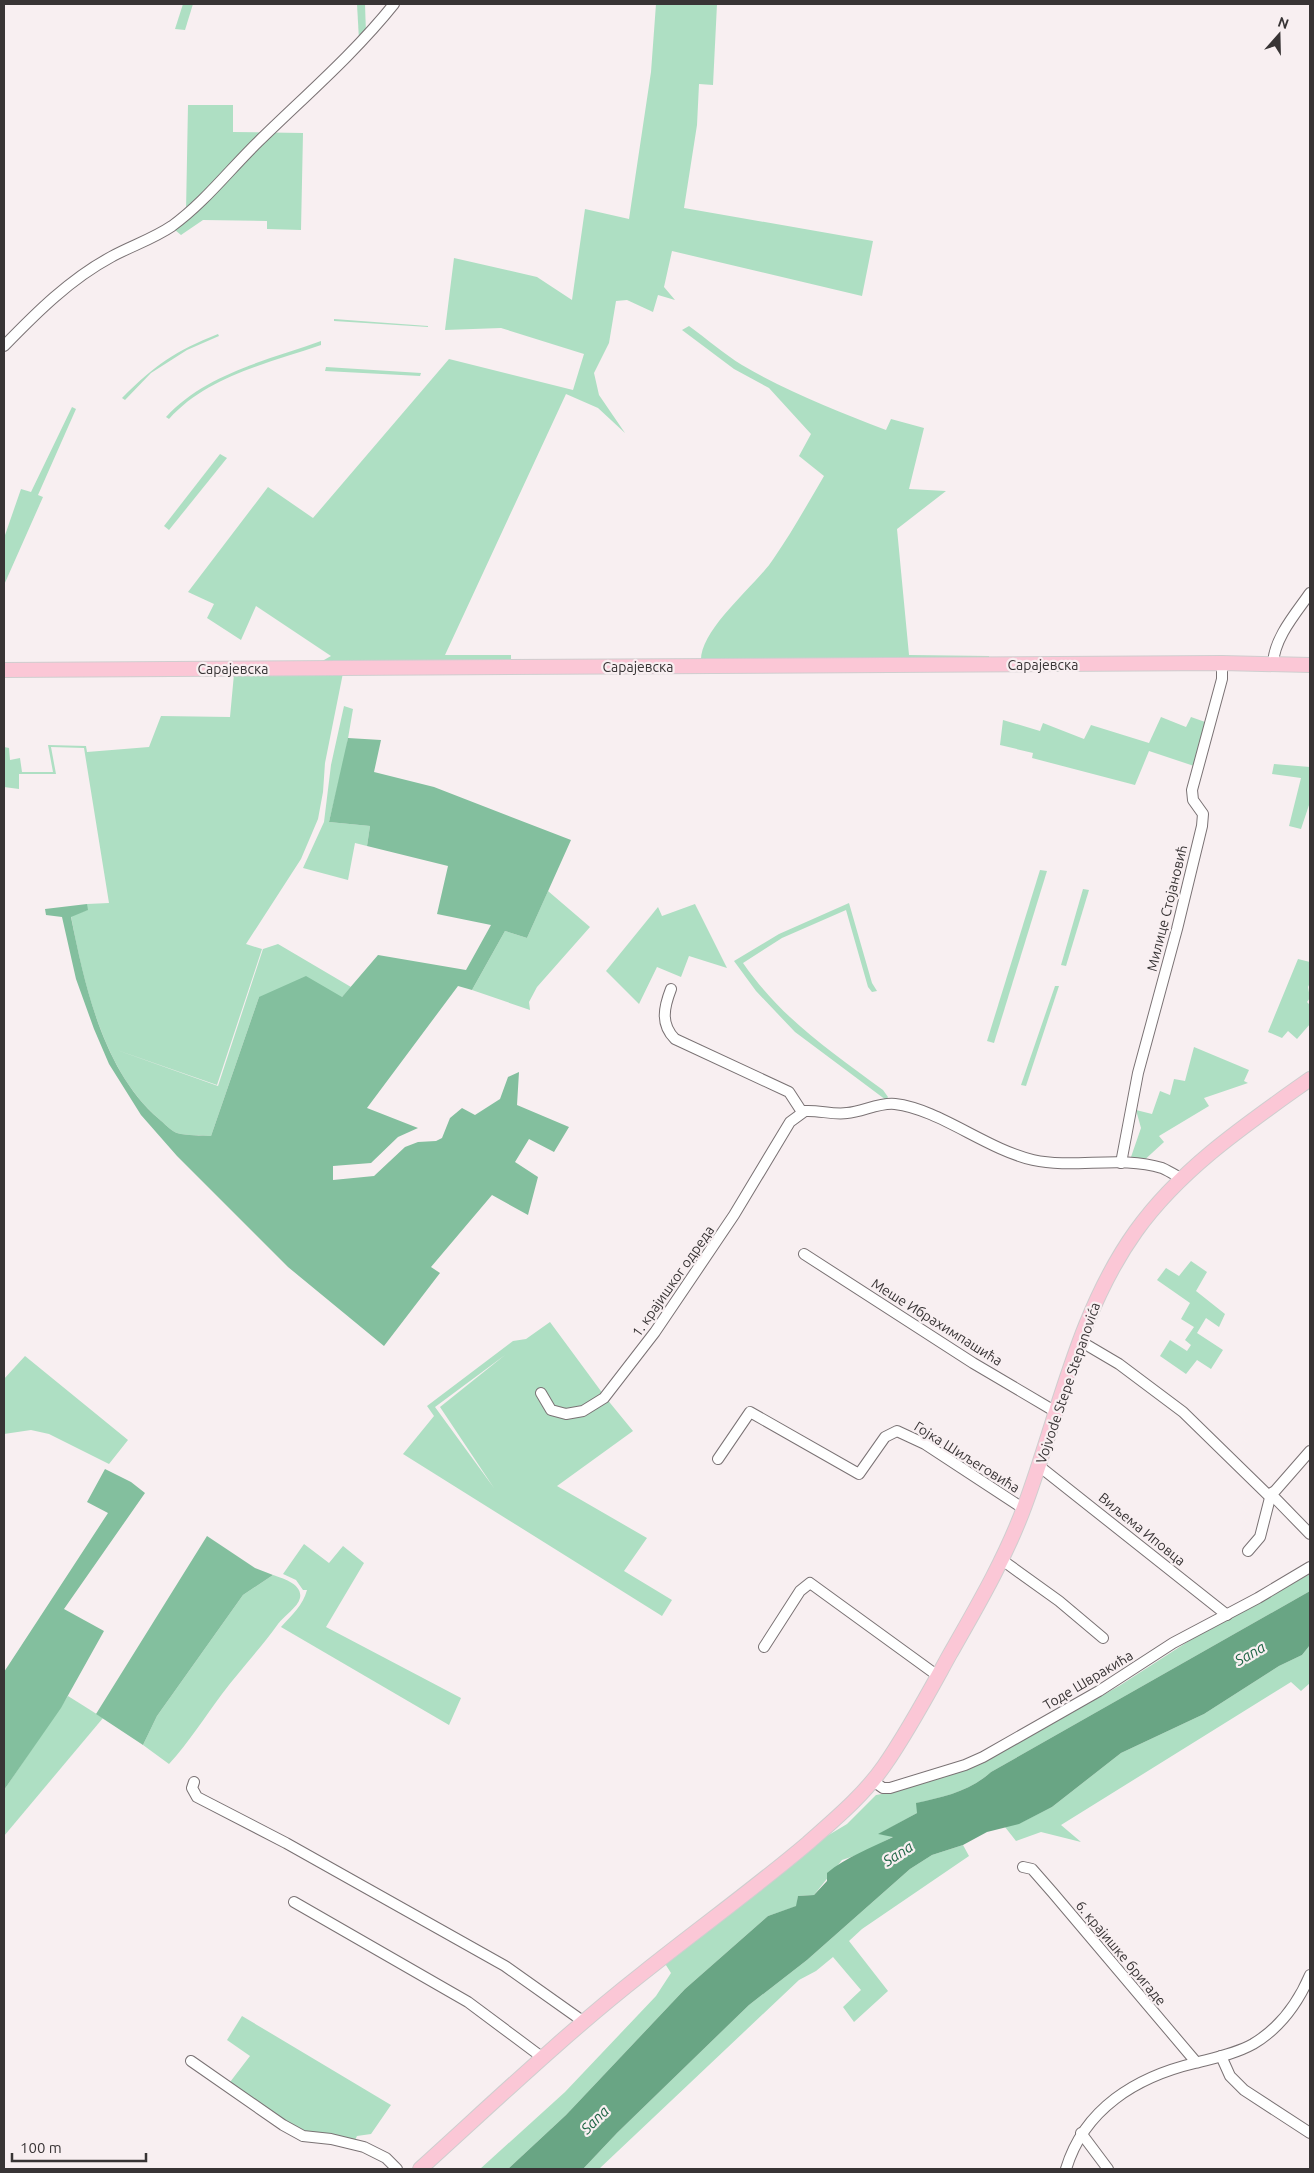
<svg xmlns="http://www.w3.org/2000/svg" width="1314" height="2173" font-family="Ubuntu,sans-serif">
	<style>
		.green { fill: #aedfc3; fill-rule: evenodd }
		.forest { fill: #83bf9e }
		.water { fill: #69a584 }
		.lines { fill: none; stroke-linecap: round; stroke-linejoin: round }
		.minor-casing { stroke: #7a7274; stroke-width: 12 }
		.major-casing { stroke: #cfcecf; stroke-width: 16 }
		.minor { stroke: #fff; stroke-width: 10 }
		.major { stroke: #fbc7d6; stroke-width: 14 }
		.labels { text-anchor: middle; stroke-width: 4.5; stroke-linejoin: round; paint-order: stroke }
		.street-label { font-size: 14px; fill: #383435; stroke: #f8eff1 }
		.water-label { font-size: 15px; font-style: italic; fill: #1f6545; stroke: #f8eff1 }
	</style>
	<rect width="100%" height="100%" fill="#f8eff1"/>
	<g class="green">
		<polygon points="183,4 193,4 185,30 175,29"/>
		<polygon points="357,4 365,4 366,34 359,40"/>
		<polygon points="656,4 717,4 713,85 699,84 697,125 684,208 873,241 862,296 672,251 664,287 675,300 658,295 653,312 627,300 616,301 609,343 594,373 599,395 625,433 598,408 566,394 445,655 511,655 511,663 317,664 331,656 256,606 241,640 207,618 214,604 188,592 268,487 313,518 449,359 573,390 584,354 501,328 445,330 454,258 537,277 572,300 585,209 629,219 651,72"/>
		<polygon points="188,105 233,105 233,132 303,133 301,230 267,229 267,221 203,220 181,235 169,225 186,212"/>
		<polygon points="334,319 428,326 428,327 334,321"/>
		<path d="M689 326C707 339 724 354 742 365 788 392 837 411 886 430L891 419 924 428 909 489 946 491 897 529 909 655 989 656 990 662H701C699 629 757 585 774 558 792 532 808 503 824 476L799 456 811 434 769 388 734 369 682 330Z"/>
		<path d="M218 334 219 336 187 350 151 373 125 400 122 398C155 365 175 351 218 334Z"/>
		<path d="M321 341V345C269 363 207 376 169 419L166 417C205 374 268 360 321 341Z"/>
		<polygon points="326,367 421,373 420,376 325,371"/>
		<polygon points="72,407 76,409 38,495 43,497 4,585 4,538 21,489 31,492"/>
		<polygon points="220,454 227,458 169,530 164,526"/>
		<path d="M343 673 325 763 323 792 318 819 301 859 246 944 262 949 217 1085 114 1049 218 1086 263 949 278 944 351 987 342 997H259L211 1136C201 1135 187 1136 177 1133 171 1131 164 1123 159 1119 104 1072 84 985 71 916L87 910V904L109 903 84 748 51 747 56 774H19V789L4 787V747L9 748 10 760 20 758 22 772H53L48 745 86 746 87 752 149 747 161 716 230 717 234 674Z"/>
		<polygon points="344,706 353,709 345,756 329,822 370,826 367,846 355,843 348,880 303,868 324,822 331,765"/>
		<polygon points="1161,717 1186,727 1191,717 1208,723 1194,766 1149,751 1135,785 1032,758 1033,753 1000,745 1003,720 1040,731 1043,723 1084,739 1091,725 1149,743"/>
		<polygon points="1274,764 1310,767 1310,802 1301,829 1289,826 1301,778 1272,774"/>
		<polygon points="1040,870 1047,871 994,1043 987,1041"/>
		<polygon points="1083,889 1089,890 1066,966 1061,965"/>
		<polygon points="548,891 590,927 537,987 529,1002 530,1010 472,990 505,931 527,938"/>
		<path d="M849 903 872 983 877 991 872 992 868 987 846 910 782 938 743 963C782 1019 829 1050 883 1090L888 1097 886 1100 795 1032 756 991 734 961 779 934Z"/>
		<polygon points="695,904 727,968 689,956 681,977 657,967 639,1004 606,971 658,907 662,916"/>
		<polygon points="1298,959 1310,962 1310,983 1308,987 1310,998 1307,1002 1310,1005 1310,1024 1297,1039 1288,1031 1282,1038 1268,1032"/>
		<polygon points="1055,986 1059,986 1026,1086 1021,1085"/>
		<polygon points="1194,1047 1249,1070 1244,1081 1248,1083 1204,1098 1209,1106 1159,1136 1164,1142 1140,1164 1134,1162 1131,1157 1141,1128 1136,1110 1152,1114 1160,1091 1170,1095 1174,1079 1185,1081"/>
		<polygon points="1191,1261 1207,1272 1196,1291 1225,1314 1219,1327 1206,1318 1197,1333 1223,1350 1211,1369 1197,1360 1186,1374 1160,1356 1170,1340 1187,1351 1191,1345 1185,1340 1194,1327 1181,1319 1190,1303 1157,1280 1166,1268 1179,1276"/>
		<path d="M550 1322 606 1398 633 1431 557 1486 647 1538 624 1571 672 1600 662 1616 403 1454 434 1416 427 1406 513 1341 526 1339ZM505 1355 440 1407 494 1488 435 1407Z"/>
		<polygon points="25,1356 128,1440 109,1464 49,1434 31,1430 4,1434 4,1379"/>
		<path d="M304 1544 329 1563 343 1546 364 1563 326 1627 461 1698 449 1725 281 1627C292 1615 303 1605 307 1590H303L296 1580 283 1574Z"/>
		<path d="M1310 1574V1591L991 1772C970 1791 944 1797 917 1803V1813L879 1834 894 1836 863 1853 842 1860 814 1895 798 1896 797 1906 768 1916 685 1989 566 2115 508 2169H480L565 2092 656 1996 671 1973 664 1962 827 1836 847 1824 876 1795 887 1793 892 1788 988 1755 1050 1725 1119 1686 1195 1637Z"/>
		<path d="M273 1575C282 1578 303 1584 300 1598 298 1607 283 1617 278 1624 260 1649 240 1670 222 1694 204 1718 189 1742 169 1764L143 1745 157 1716 243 1595Z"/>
		<polygon points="1310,1645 1310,1683 1301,1691 1291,1682 1061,1825 1081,1842 1041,1832 1016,1841 1005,1827 1022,1822 1052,1807 1121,1753 1204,1714 1279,1666 1302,1655"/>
		<polygon points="68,1696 103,1718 4,1836 4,1790"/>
		<polygon points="963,1845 969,1856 862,1929 849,1941 888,1991 854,2022 843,2007 861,1990 833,1957 816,1971 799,1980 599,2169 583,2169 617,2133 749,2005 807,1960 910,1869 932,1855"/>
		<polygon points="242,2016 391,2105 371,2134 357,2136 354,2142 311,2135 294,2128 227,2086 250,2056 227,2040"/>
	</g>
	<g class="forest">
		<path d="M348 738 381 740 374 772 434 787 571 840 527 938 505 931 472 990 458 986 367 1108 418 1128 398 1137 371 1163 333 1166V1180L374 1176 405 1147 418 1142 436 1141 442 1138 450 1118 462 1108 475 1115 500 1099 508 1077 519 1072 517 1105 569 1127 554 1152 529 1139 515 1162 538 1177 528 1215 492 1195 431 1267 440 1273 384 1346 288 1267 177 1156 141 1115 109 1064 94 1029 76 979 62 917 46 915 45 909 87 904 88 910 71 917C85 986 103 1071 159 1119 164 1123 171 1131 177 1133 187 1136 201 1135 211 1136L259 997 306 976 342 997 378 955 466 970 491 925 437 914 448 866 367 846 370 826 329 822Z"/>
		<polygon points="105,1469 131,1482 145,1493 64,1609 104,1631 61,1708 4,1790 4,1672 108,1513 87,1502"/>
		<polygon points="207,1536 255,1568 273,1575 243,1595 157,1716 143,1745 96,1714"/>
	</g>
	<path class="water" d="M1310 1591V1645L1302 1655 1279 1666 1204 1714 1121 1753 1052 1807 1019 1824 987 1832 963 1845 932 1855 910 1869 807 1960 749 2005 617 2133 583 2169H508L566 2115 685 1989 768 1916 796 1906 798 1896 814 1895 827 1881V1873C846 1857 871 1848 893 1837L878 1834 917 1813 916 1803C944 1797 970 1791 991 1772Z"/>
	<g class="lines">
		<g class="minor-casing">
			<g id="minor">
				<path d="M4 346C36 313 70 279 111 257 131 246 153 239 172 226 205 202 230 169 259 141 305 96 354 54 394 4"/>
				<path d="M1273 664C1274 638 1296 613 1310 593"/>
				<path d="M671 989C664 1007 660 1024 675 1039L789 1092 802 1112"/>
				<polyline points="1121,1163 1138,1073 1177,929 1202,826 1203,814 1193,800 1192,790 1222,679 1222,663"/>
				<polyline points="804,1254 973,1363 1056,1412"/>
				<polyline points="1080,1341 1119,1364 1183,1412 1268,1495 1275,1491 1310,1451"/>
				<path d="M541 1393 551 1410 566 1414 583 1411 604 1398 655 1332 734 1215 790 1122 805 1111C819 1110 833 1115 847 1113 862 1112 880 1102 895 1104 939 1109 986 1149 1033 1160 1074 1169 1121 1155 1162 1168 1169 1171 1175 1175 1182 1179"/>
				<polyline points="718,1459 750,1412 859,1474 885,1437 897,1431 925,1444 1024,1509"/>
				<polyline points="1039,1466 1227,1615"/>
				<polyline points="1271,1494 1310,1534"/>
				<polyline points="1248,1551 1260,1537 1271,1494"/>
				<polyline points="1002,1560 1059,1601 1103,1638"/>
				<polyline points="764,1647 800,1591 810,1583 938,1676"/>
				<polyline points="873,1781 883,1788 890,1788 965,1765 983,1757 1099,1691 1173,1643 1258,1598 1310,1567"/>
				<polyline points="194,1782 192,1788 197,1797 286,1843 505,1966 584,2022"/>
				<polyline points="1023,1867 1032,1869 1053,1893 1196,2062"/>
				<polyline points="294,1902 468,2002 543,2058"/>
				<polyline points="1221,2056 1230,2076 1244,2090 1310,2133"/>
				<polyline points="191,2061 283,2125 303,2136 331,2139 364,2147 386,2158 397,2169"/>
				<polyline points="1081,2133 1108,2169"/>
				<path d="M1066 2169C1084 2109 1136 2077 1195 2063 1214 2058 1235 2054 1253 2044 1280 2028 1298 2003 1310 1975"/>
			</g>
		</g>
		<g class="major-casing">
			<g id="major">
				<polyline points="4,670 1222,663 1310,665"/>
				<path d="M420 2169C493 2103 565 2034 643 1973 698 1929 755 1888 808 1843 835 1819 863 1796 884 1766 909 1730 929 1692 950 1654 978 1605 1006 1557 1025 1505 1059 1413 1078 1312 1136 1231 1181 1168 1248 1123 1310 1079"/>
			</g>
		</g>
		<use href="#minor" class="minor"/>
		<use href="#major" class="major"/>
	</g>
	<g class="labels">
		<g class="street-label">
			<text x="1043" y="670">Сарајевска</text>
			<text x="638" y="672">Сарајевска</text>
			<text x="233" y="674">Сарајевска</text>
			<text transform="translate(1167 908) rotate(-76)" y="5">Милице Стојановић</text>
			<text transform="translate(673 1281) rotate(-55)" y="5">1. крајишког одреда</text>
			<text transform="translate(937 1322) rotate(32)" y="5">Меше Ибрахимпашића</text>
			<text transform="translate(1068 1383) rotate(-71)" y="5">Vojvode Stepe Stepanovića</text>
			<text transform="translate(967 1457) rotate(32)" y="5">Гојка Шиљеговића</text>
			<text transform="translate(1142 1529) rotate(39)" y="5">Виљема Иповца</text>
			<text transform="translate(1088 1680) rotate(-31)" y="5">Тоде Швракића</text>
			<text transform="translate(1121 1953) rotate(50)" y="5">6. крајишке бригаде</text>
		</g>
		<g class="water-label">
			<text transform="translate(1250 1654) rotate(-30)" y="5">Sana</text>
			<text transform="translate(898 1854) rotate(-33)" y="5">Sana</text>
			<text transform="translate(595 2120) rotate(-45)" y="5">Sana</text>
		</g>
	</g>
	<rect width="1314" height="2173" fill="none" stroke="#383435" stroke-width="10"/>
	<g transform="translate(1279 35) rotate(20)" stroke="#f8eff1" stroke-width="4" paint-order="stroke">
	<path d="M0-4L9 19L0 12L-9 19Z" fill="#383435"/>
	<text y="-8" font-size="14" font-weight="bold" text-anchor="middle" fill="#383435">N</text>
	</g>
	<path d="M12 2153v8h134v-8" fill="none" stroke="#383435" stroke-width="2.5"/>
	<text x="20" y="2153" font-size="15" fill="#383435" stroke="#f8eff1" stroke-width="4" paint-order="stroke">100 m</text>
</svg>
